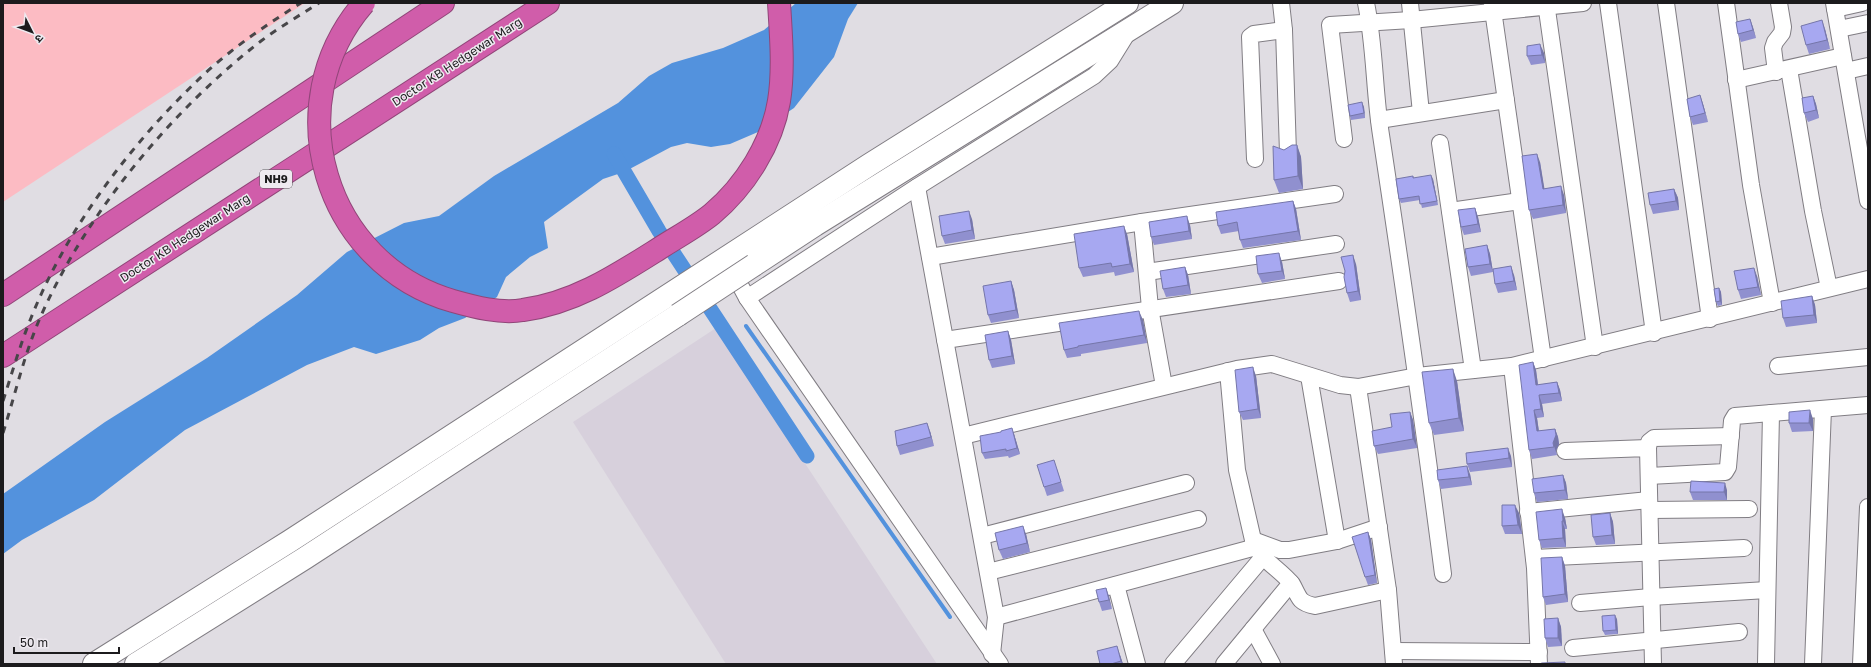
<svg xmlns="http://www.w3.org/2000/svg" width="1871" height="667" font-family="'Golos Text','Noto Sans Devanagari',sans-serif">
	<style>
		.built { fill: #d7d0dc }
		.green { fill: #fcbbc3 }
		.water { fill: #5392dd }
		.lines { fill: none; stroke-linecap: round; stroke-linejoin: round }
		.stream { stroke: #5392dd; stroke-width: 4 }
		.canal { stroke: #5392dd; stroke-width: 15 }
		.street-casing { stroke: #807d83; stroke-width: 18 }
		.secondary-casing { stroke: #807d83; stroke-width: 24 }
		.highway-casing { stroke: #914679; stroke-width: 24 }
		.street { stroke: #fff; stroke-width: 16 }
		.secondary { stroke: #fff; stroke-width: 22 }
		.highway { stroke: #d05daa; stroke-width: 22 }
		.rail { stroke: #474649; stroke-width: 3; stroke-dasharray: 7 7; stroke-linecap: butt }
		.secondary-bridge-casing { stroke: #807d83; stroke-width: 24; stroke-linecap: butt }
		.highway-bridge-casing { stroke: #914679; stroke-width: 24; stroke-linecap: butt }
		.secondary-bridge { stroke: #fff; stroke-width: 22 }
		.highway-bridge { stroke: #d05daa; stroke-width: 22 }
		.wall { fill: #9090cf }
		.shaded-wall { fill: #7576a9 }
		.building { fill: #a7a8f1; stroke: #7576a9 }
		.labels { text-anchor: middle; stroke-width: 3; stroke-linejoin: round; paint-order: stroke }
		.shield { fill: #eeeaf0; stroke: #5b595c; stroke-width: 1 }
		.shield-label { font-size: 11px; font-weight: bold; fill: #1c1b1d }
		.street-label { font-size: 12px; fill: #1c1b1d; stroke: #eeeaf0 }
	</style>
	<rect width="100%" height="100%" fill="#e0dde3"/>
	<polygon class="built" points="716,328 937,664 726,664 573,422"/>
	<polygon class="green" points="3,3 305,3 3,202"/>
	<polygon class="water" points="796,3 858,3 848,19 834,57 794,108 758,132 730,144 711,147 687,143 671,147 624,172 603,179 544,222 548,248 530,257 506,277 497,297 465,318 439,328 420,340 376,354 354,347 307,365 185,430 94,500 22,540 3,554 3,494 105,422 207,358 297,295 347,252 404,223 439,216 494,176 618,103 649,76 672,63 723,48 764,30"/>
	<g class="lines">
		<polyline class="stream" points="746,326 950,617"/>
		<polyline class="canal" points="614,154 659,231 807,456"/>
		<g class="street-casing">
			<g id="street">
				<polyline points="1281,3 1284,30 1288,153"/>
				<path d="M1366 3C1375 46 1374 91 1381 135 1403 281 1424 427 1443 574"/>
				<polyline points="1410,3 1421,113"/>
				<polyline points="1492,3 1543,359"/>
				<polyline points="1546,3 1595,347"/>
				<polyline points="1608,3 1654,333"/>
				<polyline points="1666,3 1710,319"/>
				<polyline points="1726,3 1751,185 1772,303"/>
				<polyline points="1834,3 1868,201"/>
				<polyline points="1835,9 1862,3"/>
				<polyline points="1839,29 1868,23"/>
				<polyline points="1789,69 1813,211 1829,288"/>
				<polyline points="1846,71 1868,66"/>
				<polyline points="1776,72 1773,48 1775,42 1782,33 1783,27 1779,3"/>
				<polyline points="1736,80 1843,56"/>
				<polyline points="1379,120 1506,100"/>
				<polyline points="1344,139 1330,25 1411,20 1583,3"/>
				<polyline points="1440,143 1473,370"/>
				<polyline points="1255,159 1250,37 1254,34 1284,30"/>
				<polyline points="917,187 996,617 992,654"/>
				<polyline points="1450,211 1520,201"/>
				<polyline points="1142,222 1150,308 1164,386"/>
				<polyline points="930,257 1142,222 1335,194"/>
				<polyline points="733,268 733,272 747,298 1000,664"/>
				<polyline points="1147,272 1336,244"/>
				<polyline points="747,298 917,187 1094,76 1110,61 1128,32"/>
				<polyline points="945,340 1339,281"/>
				<polyline points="1512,366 1535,568 1539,664"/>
				<polyline points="1778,366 1868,357"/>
				<path d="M1228 371 1237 470 1253 540C1260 560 1279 568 1292 584 1295 589 1297 595 1301 600 1305 604 1310 605 1315 606L1388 590"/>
				<polyline points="1309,376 1337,541"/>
				<polyline points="1358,387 1388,590 1394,664"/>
				<polyline points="963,436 1237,369 1272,364 1340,385 1358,387 1417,376 1512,366 1868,279"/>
				<polyline points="1648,448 1649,442 1654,438 1731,436"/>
				<polyline points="1565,451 1648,448 1653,664"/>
				<polyline points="1649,476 1725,472 1728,467 1732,421 1735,416 1868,405"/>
				<polyline points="1650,510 1749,509"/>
				<polyline points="1528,512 1649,500"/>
				<polyline points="982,536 1186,483"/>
				<polyline points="1253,540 1280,550 1289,550 1337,541 1379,527"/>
				<polyline points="1534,558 1744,548"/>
				<polyline points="988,572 1198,519"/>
				<polyline points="1116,585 1137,664"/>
				<polyline points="1580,603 1651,597 1767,590"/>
				<polyline points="996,617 1256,547"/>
				<polyline points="1253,629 1272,664"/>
				<polyline points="1573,648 1739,632"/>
				<polyline points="1393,651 1539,652"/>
				<polyline points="1173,664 1263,557"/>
				<polyline points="1224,664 1291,583"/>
				<polyline points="1766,664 1771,413"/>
				<polyline points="1813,664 1823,409"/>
				<polyline points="1861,664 1868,507"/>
			</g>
		</g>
		<g class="secondary-casing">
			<g id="secondary">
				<polyline points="754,265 815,225 1172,3"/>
				<polyline points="94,664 290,541 869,165 1127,3"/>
				<polyline points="136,664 305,558 678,315"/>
			</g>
		</g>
		<g class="highway-casing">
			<g id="highway">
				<polyline points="3,295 443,3"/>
				<polyline points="3,356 548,3"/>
			</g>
		</g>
		<use href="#street" class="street"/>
		<use href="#secondary" class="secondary"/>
		<use href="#highway" class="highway"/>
		<g class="rail">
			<path d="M3 401C12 373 20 345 31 318 66 230 129 146 197 81 228 51 264 26 301 3"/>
			<path d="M3 433C15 395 24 355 40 318 86 213 171 111 261 41 280 27 300 15 319 3"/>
		</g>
		<g class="secondary-bridge-casing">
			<polyline id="secondary-bridge" points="678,315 754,265"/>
		</g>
		<g class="highway-bridge-casing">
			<path id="highway-bridge" d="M364 3C276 104 324 264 453 301 474 307 501 314 523 310 575 303 617 275 660 248 677 237 696 227 712 214 745 186 772 144 779 101 784 70 781 35 779 3"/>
		</g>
		<use href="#secondary-bridge" class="secondary-bridge"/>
		<use href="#highway-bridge" class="highway-bridge"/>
	</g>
	<g class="wall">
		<polygon points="1750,19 1756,38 1741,42 1738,34"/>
		<polygon points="1825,29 1830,49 1809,54 1806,45"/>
		<polygon points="1544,53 1545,63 1531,65 1527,56"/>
		<polygon points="1700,95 1703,104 1708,122 1693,125 1690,117"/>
		<polygon points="1813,96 1816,104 1819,118 1808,122 1804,113"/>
		<polygon points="1364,107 1365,118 1351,120 1350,116"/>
		<polygon points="1297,145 1301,157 1303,189 1279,193 1274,180 1284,150"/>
		<polygon points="1540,162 1544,189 1564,195 1566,213 1533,219 1529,210"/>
		<polygon points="1413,176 1414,178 1433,179 1438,205 1422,208 1420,200 1401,203 1399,199"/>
		<polygon points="1674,189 1678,198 1679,210 1653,214 1650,205"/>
		<polygon points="1293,201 1296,209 1301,240 1243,248 1240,240 1239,231 1221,234 1218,226"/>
		<polygon points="1475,208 1478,217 1481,232 1464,235 1461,227"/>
		<polygon points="972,219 975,239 945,244 942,236"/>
		<polygon points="1190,225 1192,239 1154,245 1151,237"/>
		<polygon points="1127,234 1134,272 1115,276 1114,272 1083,277 1079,268"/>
		<polygon points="1487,245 1490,254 1493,272 1471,276 1468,267"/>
		<polygon points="1282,262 1285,279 1262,283 1258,274"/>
		<polygon points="1356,264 1361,300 1350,302 1347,293"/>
		<polygon points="1185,267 1188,275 1191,294 1166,297 1163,289"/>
		<polygon points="1514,275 1517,290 1498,293 1495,284"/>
		<polygon points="1757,276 1761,295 1741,299 1738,290"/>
		<polygon points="1011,281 1014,290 1019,318 991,323 988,315"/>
		<polygon points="1719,288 1721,292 1722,305 1718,306 1716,302"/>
		<polygon points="1812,296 1815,305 1817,323 1786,327 1783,318"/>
		<polygon points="1143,320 1147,343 1081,354 1081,356 1067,358 1064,350"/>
		<polygon points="1008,331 1011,340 1015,364 992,368 989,360"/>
		<polygon points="1533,362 1536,370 1538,385 1557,382 1560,390 1562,401 1542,404 1544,417 1537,418 1539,431 1555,429 1558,437 1559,444 1556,451 1557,455 1532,459 1529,450"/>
		<polygon points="1256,376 1261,418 1243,420 1239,412"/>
		<polygon points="1457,381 1464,431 1434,435 1429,423"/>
		<polygon points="1410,412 1413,420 1417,448 1378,454 1374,446 1392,427"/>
		<polygon points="1813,419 1813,431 1792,432 1789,423"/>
		<polygon points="930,431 934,446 900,455 897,446"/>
		<polygon points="1014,434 1020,454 1009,458 1008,456 985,459 982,453"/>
		<polygon points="1511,456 1512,467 1470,472 1467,464"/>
		<polygon points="1057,469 1064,491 1047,496 1044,487"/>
		<polygon points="1470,474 1472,485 1441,489 1438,480"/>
		<polygon points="1563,475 1566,483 1568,499 1537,502 1534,493"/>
		<polygon points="1727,490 1727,500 1693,500 1690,492"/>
		<polygon points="1519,513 1522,534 1505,534 1502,526"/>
		<polygon points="1610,513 1613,522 1615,544 1596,545 1593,537"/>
		<polygon points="1565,518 1567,529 1565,529 1566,547 1542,548 1539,540"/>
		<polygon points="1368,532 1371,540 1377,583 1368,585 1365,577"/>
		<polygon points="1026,534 1030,552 1003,559 999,550"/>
		<polygon points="1562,557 1565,566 1568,602 1546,605 1543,597"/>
		<polygon points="1106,588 1112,609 1102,611 1099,602"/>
		<polygon points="1558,618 1561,627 1562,646 1548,647 1545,638"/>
		<polygon points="1617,619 1618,634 1605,635 1603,631"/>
		<polygon points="1120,655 1123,664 1100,664"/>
	</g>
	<g class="shaded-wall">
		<polygon points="1750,19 1753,27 1756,38 1753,30"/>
		<polygon points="1822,20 1825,29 1830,49 1827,40"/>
		<polygon points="1540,44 1544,53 1545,63 1542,55"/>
		<polygon points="1700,95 1703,104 1708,122 1705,113"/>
		<polygon points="1813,96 1816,104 1819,118 1816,110"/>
		<polygon points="1362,102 1364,107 1365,118 1364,113"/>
		<polygon points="1297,145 1301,157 1303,189 1298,176"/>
		<polygon points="1537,154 1540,162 1546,198 1543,189"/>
		<polygon points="1431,175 1433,179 1438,205 1437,201"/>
		<polygon points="1561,186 1564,195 1566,213 1563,205"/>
		<polygon points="1674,189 1678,198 1679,210 1676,201"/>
		<polygon points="1293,201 1296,209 1301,240 1298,231"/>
		<polygon points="1475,208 1478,217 1481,232 1478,224"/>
		<polygon points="969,211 972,219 975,239 972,230"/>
		<polygon points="1187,216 1190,225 1192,239 1189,231"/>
		<polygon points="1124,226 1127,234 1134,272 1130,264"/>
		<polygon points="1487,245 1490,254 1493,272 1490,264"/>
		<polygon points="1279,253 1282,262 1285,279 1282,271"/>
		<polygon points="1353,255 1356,264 1361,300 1358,291"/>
		<polygon points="1511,266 1514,275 1517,290 1514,281"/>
		<polygon points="1185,267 1188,275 1191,294 1188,285"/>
		<polygon points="1754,268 1757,276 1761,295 1758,287"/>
		<polygon points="1011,281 1014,290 1019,318 1016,310"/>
		<polygon points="1719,288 1721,292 1722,305 1720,301"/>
		<polygon points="1812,296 1815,305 1817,323 1814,315"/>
		<polygon points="1139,311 1143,320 1147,343 1144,335"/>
		<polygon points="1008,331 1011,340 1015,364 1012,356"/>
		<polygon points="1533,362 1536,370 1539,393 1536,385"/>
		<polygon points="1253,367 1256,376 1261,418 1258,409"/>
		<polygon points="1453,369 1457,381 1464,431 1459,418"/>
		<polygon points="1557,382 1560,390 1562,401 1559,393"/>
		<polygon points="1539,395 1542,404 1544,417 1541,409"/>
		<polygon points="1534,410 1537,418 1540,440 1537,431"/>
		<polygon points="1810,410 1813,419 1813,431 1809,423"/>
		<polygon points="1410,412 1413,420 1417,448 1413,439"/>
		<polygon points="927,423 930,431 934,446 931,437"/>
		<polygon points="1012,428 1014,434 1020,454 1017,448"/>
		<polygon points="1555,429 1558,437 1559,444 1556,451 1557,455 1553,443"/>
		<polygon points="1508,448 1511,456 1512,467 1509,458"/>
		<polygon points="1467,466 1470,474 1472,485 1469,477"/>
		<polygon points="1563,475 1566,483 1568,499 1565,490"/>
		<polygon points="1725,483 1727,490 1727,500 1724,492"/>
		<polygon points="1515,505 1519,513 1522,534 1518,525"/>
		<polygon points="1562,509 1565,518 1567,529 1563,521"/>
		<polygon points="1610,513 1613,522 1615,544 1612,535"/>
		<polygon points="1562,521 1565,529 1566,547 1563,538"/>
		<polygon points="1023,526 1026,534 1030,552 1027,543"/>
		<polygon points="1368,532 1371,540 1377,583 1375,575"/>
		<polygon points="1562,557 1565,566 1568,602 1565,594"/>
		<polygon points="1106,588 1109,596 1112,609 1109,600"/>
		<polygon points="1615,615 1617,619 1618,634 1616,630"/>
		<polygon points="1558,618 1561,627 1562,646 1558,638"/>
		<polygon points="1117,646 1123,664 1122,664 1121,661"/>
	</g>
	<g class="building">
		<polygon points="1750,19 1753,30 1738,34 1736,22"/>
		<polygon points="1822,20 1827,40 1806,45 1801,26"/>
		<polygon points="1540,44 1542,55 1527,56 1527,46"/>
		<polygon points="1700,95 1705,113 1690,117 1687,99"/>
		<polygon points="1813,96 1816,110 1804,113 1802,98"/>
		<polygon points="1362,102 1364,113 1350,116 1348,105"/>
		<polygon points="1292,145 1297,145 1298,176 1274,180 1273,146 1284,150"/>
		<polygon points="1537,154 1543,189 1561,186 1563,205 1529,210 1522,156"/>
		<polygon points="1431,175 1437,201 1420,204 1419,196 1399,199 1396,179 1413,176 1413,178"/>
		<polygon points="1674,189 1676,201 1650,205 1648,193"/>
		<polygon points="1293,201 1298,231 1240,240 1237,222 1218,226 1216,212"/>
		<polygon points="1475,208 1478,224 1461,227 1458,210"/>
		<polygon points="969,211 972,230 942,236 939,216"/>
		<polygon points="1187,216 1189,231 1151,237 1149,222"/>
		<polygon points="1124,226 1130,264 1112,267 1111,263 1079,268 1074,234"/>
		<polygon points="1487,245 1490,264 1468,267 1465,249"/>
		<polygon points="1279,253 1282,271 1258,274 1256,256"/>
		<polygon points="1353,255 1358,291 1347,293 1344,277 1345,271 1341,257"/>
		<polygon points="1511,266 1514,281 1495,284 1493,269"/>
		<polygon points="1185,267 1188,285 1163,289 1160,271"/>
		<polygon points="1754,268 1758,287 1738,290 1734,271"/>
		<polygon points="1011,281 1016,310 988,315 983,286"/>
		<polygon points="1719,288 1720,301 1716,302 1714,289"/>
		<polygon points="1812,296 1814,315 1783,318 1781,301"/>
		<polygon points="1139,311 1144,335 1078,346 1078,347 1064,350 1059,323"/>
		<polygon points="1008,331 1012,356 989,360 985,335"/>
		<polygon points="1533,362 1536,385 1557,382 1559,393 1539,395 1541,409 1534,410 1537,431 1555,429 1556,435 1553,443 1554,447 1529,450 1519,365"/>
		<polygon points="1253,367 1258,409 1239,412 1235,370"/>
		<polygon points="1453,369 1459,418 1429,423 1422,372"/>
		<polygon points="1810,410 1809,423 1789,423 1789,412"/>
		<polygon points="1410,412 1413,439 1374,446 1372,431 1392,427 1390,414"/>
		<polygon points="927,423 931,437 897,446 895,431"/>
		<polygon points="1012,428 1017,448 1006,451 1006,449 982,453 980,436 1001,432 1001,431"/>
		<polygon points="1508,448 1509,458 1467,464 1466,453"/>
		<polygon points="1054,460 1061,482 1044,487 1037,465"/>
		<polygon points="1467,466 1469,477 1438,480 1437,470"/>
		<polygon points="1563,475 1565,490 1534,493 1532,479"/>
		<polygon points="1691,481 1725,483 1724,492 1690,492"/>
		<polygon points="1502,505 1515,505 1518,525 1502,526"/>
		<polygon points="1562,509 1563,521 1562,521 1563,538 1539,540 1536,512"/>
		<polygon points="1610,513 1612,535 1593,537 1591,515"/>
		<polygon points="1023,526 1027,543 999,550 995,533"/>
		<polygon points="1368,532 1375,575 1365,577 1352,537"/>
		<polygon points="1562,557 1565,594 1543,597 1541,558"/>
		<polygon points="1106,588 1109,600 1099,602 1096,590"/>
		<polygon points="1615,615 1616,630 1603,631 1602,616"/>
		<polygon points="1558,618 1558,638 1545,638 1544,619"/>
		<polygon points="1117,646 1121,661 1111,664 1100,664 1097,651"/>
		<polygon points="1565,662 1565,664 1539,664 1542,663"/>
	</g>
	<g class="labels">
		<rect class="shield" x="260" y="170" width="32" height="18" rx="3"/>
		<g class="shield-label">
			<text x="276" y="183">NH9</text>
		</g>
		<g class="street-label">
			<text transform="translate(457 62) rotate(-33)" y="4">Doctor KB Hedgewar Marg</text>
			<text transform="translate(185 238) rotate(-33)" y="4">Doctor KB Hedgewar Marg</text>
		</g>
	</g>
	<rect width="1871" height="667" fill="none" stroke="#1c1b1d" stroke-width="8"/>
	<g transform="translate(32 32) rotate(132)" stroke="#eeeaf0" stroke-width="3" paint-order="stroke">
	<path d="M0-3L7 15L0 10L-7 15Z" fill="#1c1b1d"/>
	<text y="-6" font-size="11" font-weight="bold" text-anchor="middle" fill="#1c1b1d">उ</text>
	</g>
	<path d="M14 647v6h105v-6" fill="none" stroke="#1c1b1d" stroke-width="2"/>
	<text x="20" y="647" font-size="12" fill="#1c1b1d" stroke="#eeeaf0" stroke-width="3" paint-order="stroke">50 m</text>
</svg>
